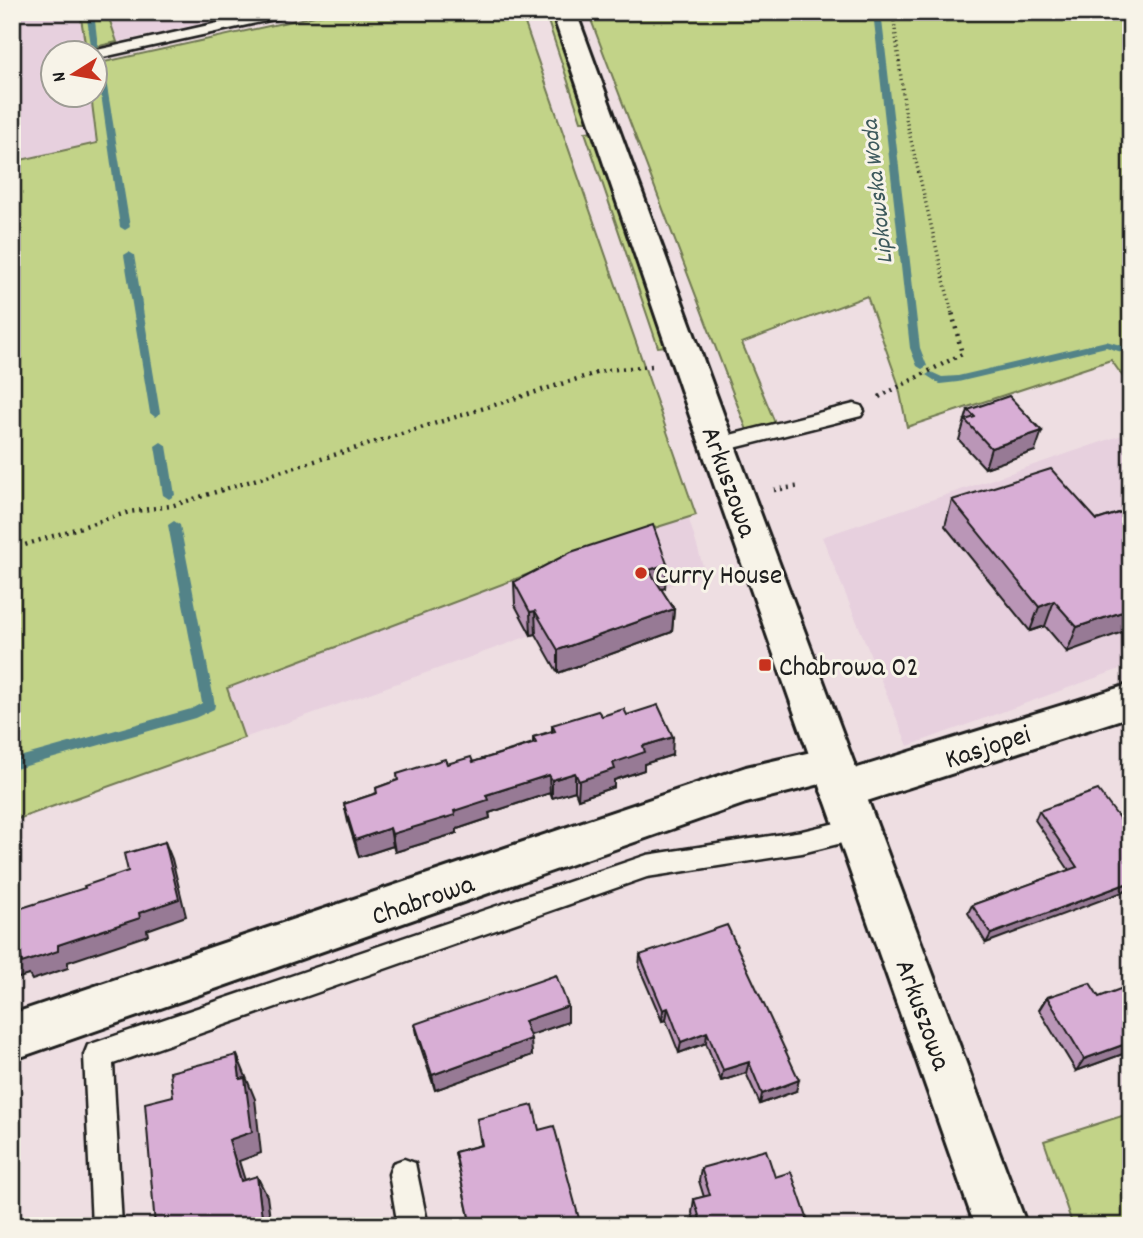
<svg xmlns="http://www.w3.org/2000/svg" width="1143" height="1238" font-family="Dekko,sans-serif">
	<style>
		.built { fill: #e7d0de }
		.green { fill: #c2d388; stroke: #6f7852; stroke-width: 2 }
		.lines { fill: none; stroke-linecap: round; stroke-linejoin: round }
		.stream { fill: #538388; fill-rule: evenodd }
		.service-casing { stroke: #1c1c1c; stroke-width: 5 }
		.minor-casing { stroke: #1c1c1c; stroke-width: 6 }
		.secondary-casing { stroke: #1c1c1c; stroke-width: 6 }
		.path-far1 { stroke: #1c1c1c; stroke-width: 3.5; stroke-dasharray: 1 3.5; stroke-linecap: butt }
		.path { stroke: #1c1c1c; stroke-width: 4.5; stroke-dasharray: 2 5; stroke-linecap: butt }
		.service { fill: #f7f3e8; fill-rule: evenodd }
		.minor { fill: #f7f3e8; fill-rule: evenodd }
		.secondary { fill: #f7f3e8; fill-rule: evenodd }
		.wall { fill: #ba96b7; stroke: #1c1c1c; stroke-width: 2 }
		.shaded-wall { fill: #977a95; stroke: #1c1c1c; stroke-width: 2 }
		.building { fill: #d8aed5; stroke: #1c1c1c; stroke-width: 2 }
		.poi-dot { fill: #c8321e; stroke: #f7f3e8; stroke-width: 2.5 }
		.labels { text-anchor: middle; stroke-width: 6; stroke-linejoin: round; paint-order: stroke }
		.far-water-label { font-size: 24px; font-style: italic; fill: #3c585b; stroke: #f7f3e8 }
		.street-label { font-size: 28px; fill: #1c1c1c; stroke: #f7f3e8 }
		.poi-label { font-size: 28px; fill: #1c1c1c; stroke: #f7f3e8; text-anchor: start }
	</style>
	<rect width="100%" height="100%" fill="#eedee2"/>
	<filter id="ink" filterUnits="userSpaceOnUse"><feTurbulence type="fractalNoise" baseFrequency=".0143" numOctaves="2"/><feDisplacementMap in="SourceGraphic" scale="14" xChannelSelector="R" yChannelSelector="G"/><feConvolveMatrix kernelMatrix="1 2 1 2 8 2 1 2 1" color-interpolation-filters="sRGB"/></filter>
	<g filter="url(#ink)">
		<g class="built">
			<polygon points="12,12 80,12 86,52 52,52 52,94 91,95 97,143 12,162"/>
			<polygon points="107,12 253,12 117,42"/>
			<polygon points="1131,432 1131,665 908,746 822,537"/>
			<polygon points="688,516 705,573 244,738 227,688"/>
		</g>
		<g class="green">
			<polygon points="80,12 107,12 117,42 86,49"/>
			<polygon points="333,12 521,12 696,515 632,535 227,688 244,738 12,821 12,162 97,143 91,95 94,94 95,64"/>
			<polygon points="545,12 551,12 588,121 581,121"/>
			<polygon points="588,12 1131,12 1131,388 1111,360 907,427 898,383 867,296 742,343 776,425 747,430"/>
			<polygon points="593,131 667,346 658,347 585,132"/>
			<polygon points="1131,1113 1131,1226 1073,1226 1044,1141"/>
		</g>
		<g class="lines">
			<g class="stream">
				<polygon points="86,12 94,12 98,47 91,45"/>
				<polygon points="873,12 881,12 920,348 927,366 922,369 917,366 910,348"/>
				<polygon points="97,66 104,68 130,227 125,230 120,227"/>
				<polygon points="129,252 134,255 160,413 155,417 150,413 124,255"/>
				<polygon points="1106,341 1131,348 1131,355 1106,347 958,382 940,384 926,375 931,372 942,377 958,376"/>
				<polygon points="161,442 167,446 175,495 169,499 163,495 155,446"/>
				<polygon points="174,521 180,525 215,705 214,709 195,718 12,770 12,759 191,709 202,703 168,525"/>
			</g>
			<g class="service-casing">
				<g id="service">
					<polygon points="267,12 295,12 288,16 94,59 94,52 88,52"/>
					<polygon points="854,404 861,406 864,411 861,416 718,452 711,450 708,445 711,440 718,438"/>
					<polygon points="857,818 866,821 870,829 866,837 802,853 647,877 113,1064 122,1226 92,1226 84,1055 88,1045 647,855 802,831"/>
					<polygon points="404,1159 415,1163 428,1226 398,1226 389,1174 393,1163"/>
				</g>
			</g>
			<g class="minor-casing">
				<polygon id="minor" points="1131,684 1131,716 842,809 827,804 821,791 824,783 746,803 12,1060 12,1014 746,767 833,747 848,752 854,764 851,770"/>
			</g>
			<g class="secondary-casing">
				<polygon id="secondary" points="552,12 576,12 724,416 1027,1226 975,1226 690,416"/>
			</g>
			<polyline class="path-far1" points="893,12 906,119 952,314"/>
			<g class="path">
				<polyline points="879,397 962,354 952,312"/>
				<polyline points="774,490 801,486"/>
				<polyline points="12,549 129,512 171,506 606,370 653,366"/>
			</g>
			<use href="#service" class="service"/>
			<use href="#minor" class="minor"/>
			<use href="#secondary" class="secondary"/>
		</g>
		<g class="wall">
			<polygon points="968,410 1035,451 985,468 959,440"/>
			<polygon points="952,500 1097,520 1131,509 1067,652 1045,626 1030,631 945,526"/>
			<polygon points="514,582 665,588 661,589 674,609 672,632 558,673 536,634 531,635 515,605"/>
			<polygon points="627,715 672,755 644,764 644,770 614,780 614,787 578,799 575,791 552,798 550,793 489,813 490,818 457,829 457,833 395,852 393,846 359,857 348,822 344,804 377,793 376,788 398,780 397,774 447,764 473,762 533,743 533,737 552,731 552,725 602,716"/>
			<polygon points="1039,811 1131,834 986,943 968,913 972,905 1069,870 1035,820"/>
			<polygon points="640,955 796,1091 760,1104 746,1073 721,1081 706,1043 679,1053 666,1020 662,1021 639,967"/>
			<polygon points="1047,997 1099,997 1131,1051 1076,1071 1039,1010"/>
			<polygon points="568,1022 529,1035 532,1055 435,1090 418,1039 415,1024"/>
			<polygon points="477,1119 539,1130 581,1226 471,1226 455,1152 481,1145"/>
			<polygon points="701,1168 775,1177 810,1226 696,1226 692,1213 694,1199 704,1197 699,1181"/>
		</g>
		<g class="shaded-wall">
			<polygon points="1042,431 1035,451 985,468 991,448"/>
			<polygon points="667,564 665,588 647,594 649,570"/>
			<polygon points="1054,601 1045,626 1030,631 1039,607"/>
			<polygon points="674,609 672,632 558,673 558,650"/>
			<polygon points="1131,609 1131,629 1067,652 1077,627"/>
			<polygon points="535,611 536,634 531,635 530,612"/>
			<polygon points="673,737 672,755 644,764 644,770 614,780 614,787 578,799 579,781 643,746"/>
			<polygon points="575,773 575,791 552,798 552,780"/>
			<polygon points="549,775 550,793 489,813 490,818 457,829 457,833 395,852 392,834 454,811 486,795"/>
			<polygon points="390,828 393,846 359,857 355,840"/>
			<polygon points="165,842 172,859 186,916 147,930 148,935 68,962 68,968 32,980 29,975 12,980 12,960 58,945 139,913"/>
			<polygon points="1131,882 1131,889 986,943 991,934"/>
			<polygon points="568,1006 568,1022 525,1037 524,1021"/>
			<polygon points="668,1008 666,1020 662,1021 663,1010"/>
			<polygon points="707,1032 706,1043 679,1053 681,1042"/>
			<polygon points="531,1039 532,1055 435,1090 432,1075"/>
			<polygon points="1131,1042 1131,1051 1076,1071 1084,1059"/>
			<polygon points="237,1055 255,1099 261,1153 239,1161 251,1200 241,1181 229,1140 240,1079"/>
			<polygon points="749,1062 746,1073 721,1081 723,1070"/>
			<polygon points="799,1080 796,1091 760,1104 762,1094"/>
			<polygon points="257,1176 267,1196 271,1226 263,1226"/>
		</g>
		<g class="building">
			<polygon points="1009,396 1042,431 991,448 965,420 975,417 968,410"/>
			<polygon points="1051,469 1097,520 1131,509 1131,609 1077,627 1054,601 1039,607 952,500"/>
			<polygon points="653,525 667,564 649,570 674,609 558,650 535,611 530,612 514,582 571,552"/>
			<polygon points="658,705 673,737 643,746 645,752 613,763 615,769 579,781 575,773 552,780 549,775 486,795 488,800 454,811 455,815 392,834 390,828 355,840 344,804 377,793 376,788 398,780 397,774 445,759 447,764 471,757 473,762 536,743 533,737 555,731 552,725 598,711 602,716 624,709 627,715"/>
			<polygon points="1098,790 1131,834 1131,882 991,934 972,905 1077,867 1039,811"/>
			<polygon points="165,842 179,899 139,913 140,918 58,945 58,951 22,963 21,957 12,960 12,911 85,888 84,886 128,871 124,854"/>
			<polygon points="727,925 799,1080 762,1094 749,1062 723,1070 707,1032 681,1042 668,1008 663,1010 640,955"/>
			<polygon points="556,975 568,1006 524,1021 531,1039 432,1075 415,1024"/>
			<polygon points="1090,983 1099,997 1131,985 1131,1042 1084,1059 1047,997"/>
			<polygon points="237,1055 240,1079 245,1078 252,1132 229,1140 241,1181 257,1176 263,1226 155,1226 145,1103 173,1096 170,1072"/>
			<polygon points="533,1105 539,1130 554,1126 581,1226 471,1226 455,1152 482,1145 477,1119"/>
			<polygon points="766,1150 775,1177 791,1172 810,1226 702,1226 694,1199 710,1195 701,1168"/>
		</g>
	</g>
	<g class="poi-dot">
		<circle cx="641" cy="573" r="7"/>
		<rect x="758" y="658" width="14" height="14" rx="3.5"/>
	</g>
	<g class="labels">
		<g class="far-water-label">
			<text transform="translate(876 192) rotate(-96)" y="8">Lipkowska Woda</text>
		</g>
		<g class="street-label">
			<text transform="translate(731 481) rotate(70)" y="10">Arkuszowa</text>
			<text transform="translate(987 745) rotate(-18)" y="10">Kasjopei</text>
			<text transform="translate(422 898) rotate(-19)" y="10">Chabrowa</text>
			<text transform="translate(925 1014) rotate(70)" y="10">Arkuszowa</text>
		</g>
		<g class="poi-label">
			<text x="655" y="583">Curry House</text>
			<text x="779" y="675">Chabrowa 02</text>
		</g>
	</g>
	<rect width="1143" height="1238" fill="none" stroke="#f7f3e8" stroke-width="42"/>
	<rect x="21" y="21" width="1101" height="1196" fill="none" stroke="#1c1c1c" stroke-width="2.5" filter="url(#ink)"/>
	<g transform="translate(74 74) rotate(259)"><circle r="33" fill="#f7f3e8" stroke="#9f9d96" stroke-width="2"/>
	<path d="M0-5L12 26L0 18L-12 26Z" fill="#c8321e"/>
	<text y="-10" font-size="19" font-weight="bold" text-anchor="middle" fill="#1c1c1c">N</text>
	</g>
</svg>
